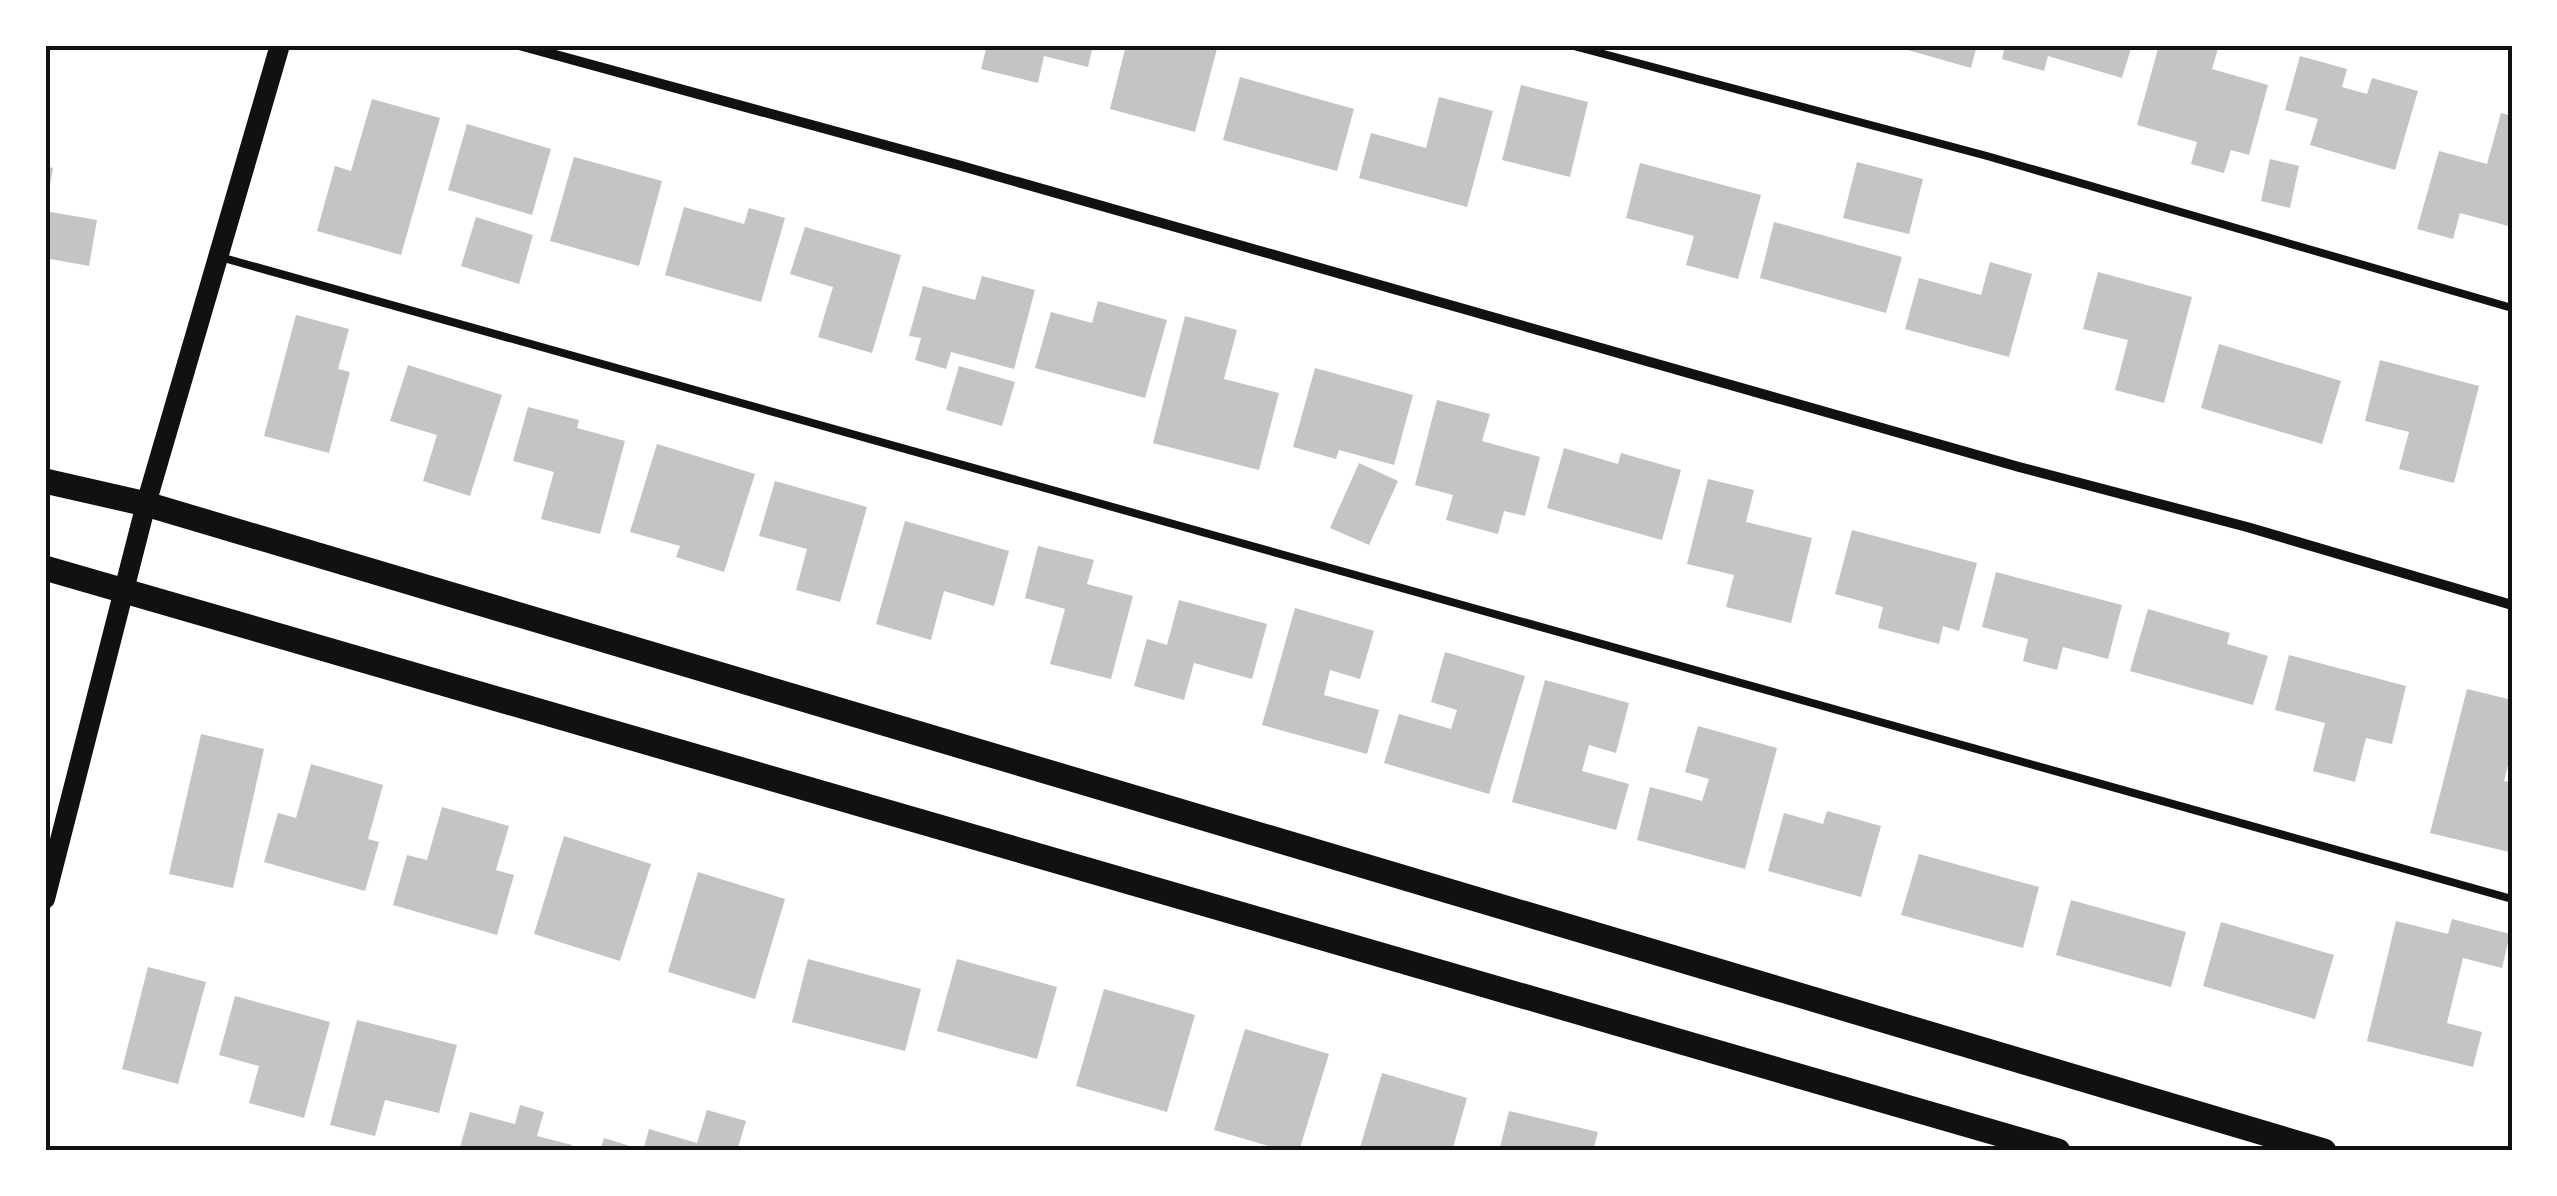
<svg xmlns="http://www.w3.org/2000/svg" width="2557" height="1196" font-family="'Space Grotesk',sans-serif">
	<style>
		.building { fill: #c4c4c4 }
		.lines { fill: none; stroke-linecap: round; stroke-linejoin: round }
		.service { stroke: #111; stroke-width: 8 }
		.minor { stroke: #111; stroke-width: 10 }
		.secondary { stroke: #111; stroke-width: 20 }
		.primary { stroke: #111; stroke-width: 25 }
		.neatline { fill: none; stroke: #111; stroke-width: 4 }
	</style>
	<rect width="100%" height="100%" fill="#fff"/>
	<g class="building">
		<polygon points="987,45 1093,45 1088,67 1044,56 1038,83 981,69"/>
		<polygon points="1126,45 1218,45 1195,132 1110,109"/>
		<polygon points="1890,45 1977,45 1971,68"/>
		<polygon points="2005,45 2132,45 2122,78 2048,56 2044,71 2002,59"/>
		<polygon points="2159,45 2219,45 2212,69 2268,85 2249,155 2231,150 2224,173 2191,164 2197,142 2137,125"/>
		<polygon points="2300,56 2347,69 2342,87 2367,94 2372,78 2418,91 2395,170 2310,145 2318,119 2285,110"/>
		<polygon points="1240,77 1354,109 1337,171 1223,140"/>
		<polygon points="1521,85 1588,102 1570,177 1502,160"/>
		<polygon points="1439,97 1493,111 1467,207 1359,178 1371,133 1426,148"/>
		<polygon points="372,99 440,118 401,255 317,231 335,166 351,171"/>
		<polygon points="2501,113 2512,116 2512,227 2460,213 2453,239 2417,229 2439,151 2487,164"/>
		<polygon points="467,124 551,149 532,215 448,190"/>
		<polygon points="574,157 662,181 639,266 550,241"/>
		<polygon points="2270,159 2299,166 2290,208 2261,201"/>
		<polygon points="1857,162 1923,179 1909,234 1843,218"/>
		<polygon points="1640,163 1761,195 1738,279 1686,265 1694,236 1626,218"/>
		<polygon points="45,166 53,168 47,201 45,200"/>
		<polygon points="684,207 744,224 749,208 785,218 761,302 665,275"/>
		<polygon points="45,211 97,220 89,266 45,258"/>
		<polygon points="476,217 533,235 519,284 461,266"/>
		<polygon points="1774,222 1902,257 1886,313 1760,278"/>
		<polygon points="805,227 901,255 872,353 818,337 833,287 790,274"/>
		<polygon points="1990,262 2032,274 2009,357 1905,329 1919,278 1981,295"/>
		<polygon points="2098,272 2192,297 2164,403 2115,390 2128,340 2083,329"/>
		<polygon points="982,276 1035,290 1014,369 951,352 946,369 915,360 921,338 909,336 923,286 975,300"/>
		<polygon points="1098,301 1167,320 1145,398 1035,368 1051,312 1092,323"/>
		<polygon points="296,315 349,329 338,369 350,372 329,453 264,436"/>
		<polygon points="1185,316 1237,330 1224,379 1279,393 1259,470 1153,443"/>
		<polygon points="2219,344 2341,381 2322,444 2201,408"/>
		<polygon points="2380,360 2479,386 2454,483 2399,469 2409,432 2365,421"/>
		<polygon points="408,365 502,395 470,496 423,481 437,435 390,421"/>
		<polygon points="959,366 1015,382 1002,426 946,410"/>
		<polygon points="1315,368 1413,395 1394,465 1339,450 1336,459 1293,447"/>
		<polygon points="1437,400 1490,414 1482,441 1540,457 1525,516 1504,511 1498,534 1446,520 1453,495 1415,485"/>
		<polygon points="528,407 579,420 577,428 625,441 600,534 541,519 554,472 513,461"/>
		<polygon points="657,444 755,474 724,572 676,557 680,546 630,532"/>
		<polygon points="1564,448 1618,464 1621,453 1681,470 1662,540 1547,508"/>
		<polygon points="1359,463 1398,481 1369,545 1330,528"/>
		<polygon points="1708,479 1754,490 1746,522 1812,538 1791,623 1726,607 1734,575 1687,564"/>
		<polygon points="775,481 867,507 840,602 796,590 807,549 759,536"/>
		<polygon points="905,521 1009,551 994,606 944,591 931,640 876,624"/>
		<polygon points="1852,530 1977,563 1959,631 1943,626 1939,644 1878,628 1883,607 1835,594"/>
		<polygon points="1038,546 1094,560 1087,584 1133,596 1111,679 1050,664 1065,609 1025,598"/>
		<polygon points="1996,572 2122,605 2108,659 2063,647 2057,670 2023,661 2028,639 1982,627"/>
		<polygon points="1179,600 1267,624 1252,679 1194,663 1184,700 1134,686 1147,639 1167,645"/>
		<polygon points="1295,608 1374,631 1360,679 1330,670 1324,695 1379,710 1367,754 1262,725"/>
		<polygon points="2148,609 2230,633 2227,644 2268,656 2253,705 2130,671"/>
		<polygon points="1445,652 1525,676 1489,794 1384,763 1399,714 1451,729 1457,710 1431,702"/>
		<polygon points="2289,655 2406,686 2392,744 2366,738 2355,782 2313,771 2325,723 2275,710"/>
		<polygon points="1545,680 1629,703 1616,753 1589,745 1582,771 1629,784 1616,830 1512,802"/>
		<polygon points="2467,689 2512,700 2512,749 2504,781 2512,783 2509,852 2430,833"/>
		<polygon points="1698,726 1777,748 1745,869 1637,840 1650,787 1702,801 1709,779 1685,772"/>
		<polygon points="201,734 264,749 233,888 169,874"/>
		<polygon points="311,764 383,785 368,839 379,842 365,891 264,862 278,813 296,818"/>
		<polygon points="442,807 509,826 496,870 514,875 497,935 393,905 407,855 427,860"/>
		<polygon points="1827,811 1881,826 1861,897 1768,871 1784,813 1823,824"/>
		<polygon points="564,836 651,864 620,961 534,934"/>
		<polygon points="1919,854 2039,887 2023,948 1901,915"/>
		<polygon points="698,872 785,899 755,999 668,972"/>
		<polygon points="2071,900 2186,932 2171,987 2056,955"/>
		<polygon points="2452,919 2510,934 2502,968 2463,958 2447,1023 2482,1032 2473,1067 2367,1041 2396,921 2448,934"/>
		<polygon points="2221,922 2334,955 2315,1019 2203,986"/>
		<polygon points="808,959 921,989 905,1051 792,1022"/>
		<polygon points="957,959 1057,987 1037,1059 937,1031"/>
		<polygon points="148,967 206,982 178,1084 122,1069"/>
		<polygon points="1104,989 1195,1015 1167,1112 1076,1086"/>
		<polygon points="235,996 330,1022 304,1118 249,1103 259,1066 219,1055"/>
		<polygon points="357,1020 457,1045 439,1113 385,1100 375,1136 330,1125"/>
		<polygon points="1245,1029 1329,1054 1299,1151 1286,1151 1214,1130"/>
		<polygon points="1382,1073 1467,1098 1452,1151 1359,1151"/>
		<polygon points="520,1105 544,1112 537,1136 572,1145 570,1151 459,1151 470,1112 515,1124"/>
		<polygon points="707,1110 746,1121 737,1151 643,1151 649,1129 697,1143"/>
		<polygon points="1509,1111 1598,1132 1593,1151 1499,1151"/>
		<polygon points="604,1138 643,1150 643,1151 600,1151"/>
	</g>
	<g class="lines">
		<g class="service">
			<polyline points="1570,45 1987,156 2512,308"/>
			<polyline points="220,257 2512,899"/>
		</g>
		<polyline class="minor" points="519,45 958,165 2019,467 2247,527 2512,605"/>
		<polyline class="secondary" points="45,899 146,504 280,45"/>
		<g class="primary">
			<polyline points="45,481 146,504 2324,1151"/>
			<polyline points="45,568 2058,1151"/>
		</g>
	</g>
	<rect width="2557" height="1196" fill="none" stroke="#ffffff" stroke-width="95"/>
	<rect x="48" y="48" width="2462" height="1100" class="neatline"/>
</svg>
